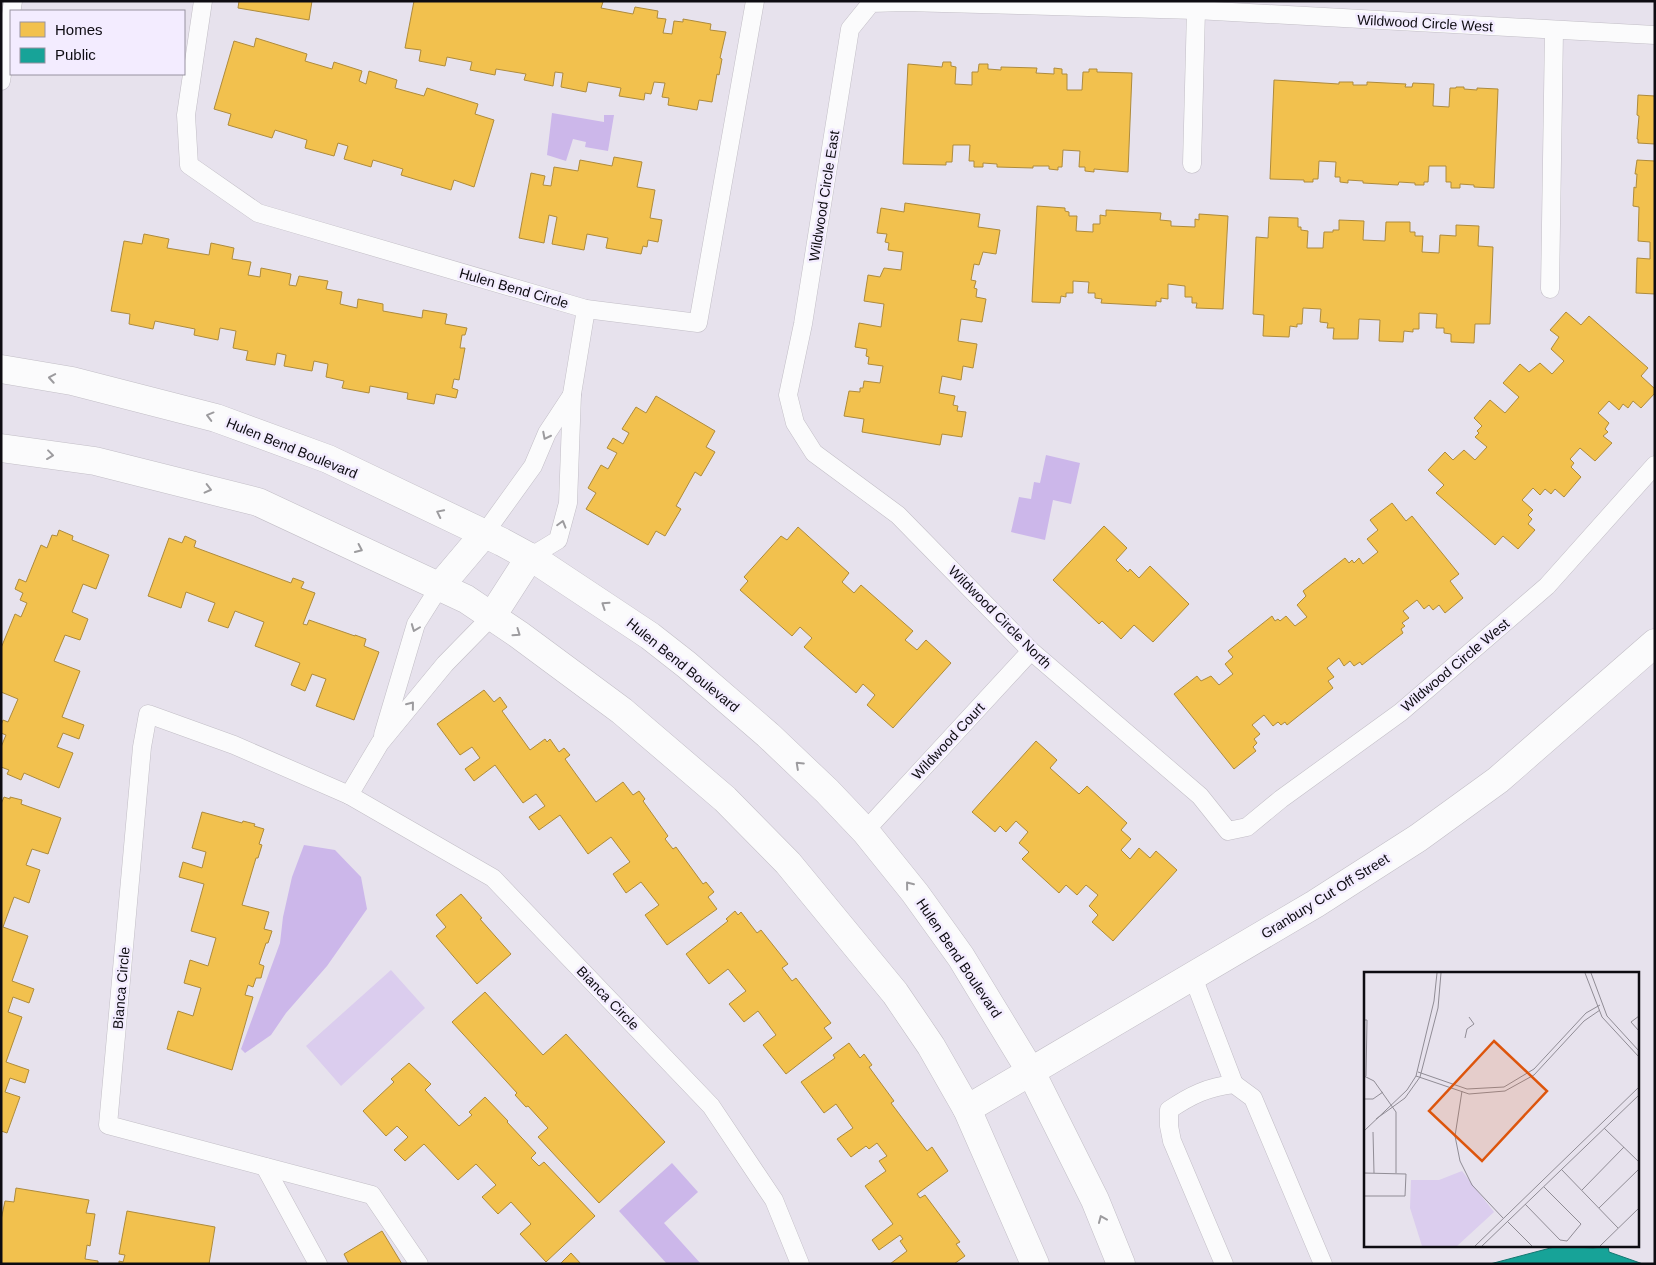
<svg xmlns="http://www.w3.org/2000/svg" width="1656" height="1265" font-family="Arial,sans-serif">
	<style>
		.green { fill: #dbcdee }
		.water { fill: #ccb7ea }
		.homes { fill: #f2c14e; stroke: #ae8b3c }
		.public { fill: #17a398; stroke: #147670 }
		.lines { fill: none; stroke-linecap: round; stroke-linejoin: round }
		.service-casing { stroke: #c2bec6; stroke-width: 19 }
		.minor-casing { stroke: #c2bec6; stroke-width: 29 }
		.tertiary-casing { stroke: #c2bec6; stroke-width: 29 }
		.service { stroke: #fbfbfc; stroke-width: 18 }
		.minor { stroke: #fbfbfc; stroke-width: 28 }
		.tertiary { stroke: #fbfbfc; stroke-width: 28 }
		.oneway { stroke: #9c9b9e }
		.labels { text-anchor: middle; stroke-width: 5; stroke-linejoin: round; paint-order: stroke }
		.street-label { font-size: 14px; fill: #0e0c12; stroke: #f3ecff }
		.inset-road { fill: none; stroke: #908c95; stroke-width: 1 }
		.view { fill: #dd550c; fill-opacity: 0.15; stroke: #dd550c; stroke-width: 2.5 }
		.inset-edge { fill: none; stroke: #0e0c12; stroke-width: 2.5 }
	</style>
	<rect width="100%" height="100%" fill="#e7e2ed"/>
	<polygon class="green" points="391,970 425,1008 341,1086 306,1046"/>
	<g class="water">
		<polygon points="552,113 604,122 604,115 614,115 608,151 585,147 586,142 573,139 566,161 547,155"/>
		<polygon points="1046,455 1080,463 1071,504 1053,500 1045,540 1011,532 1019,497 1031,499 1034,482 1040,483"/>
		<polygon points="304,845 335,850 361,877 367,909 327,966 286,1013 271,1035 245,1053 241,1049 280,943 283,917 292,877"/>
		<polygon points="672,1163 698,1192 664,1223 701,1264 667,1264 619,1211"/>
	</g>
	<g class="homes">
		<polygon points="239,1 312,1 309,20 238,8"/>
		<polygon points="414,1 599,1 603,2 601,8 633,14 635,7 658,11 657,18 666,19 663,33 672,34 674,21 683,22 683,19 711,24 710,30 726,32 720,58 722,59 719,75 717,74 712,102 699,100 697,110 668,105 669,98 662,97 665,83 654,82 651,94 645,93 644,100 619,96 621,88 588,82 586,92 561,87 563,73 555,72 553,86 524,80 526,74 496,69 495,75 470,70 472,62 447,57 445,66 419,61 421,50 405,48"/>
		<polygon points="256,38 307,54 305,61 332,69 334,62 362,71 359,81 366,84 369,71 397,80 395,88 424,96 427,88 478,104 475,114 494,120 474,187 454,180 451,190 401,175 403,169 373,160 371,167 344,159 348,146 338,143 334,156 305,148 307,140 275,130 272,138 228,125 231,114 214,109 234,41 254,47"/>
		<polygon points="943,62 951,62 951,66 956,67 955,84 972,85 972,72 978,72 979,64 988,64 988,69 1001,70 1001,67 1037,68 1036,73 1054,74 1054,68 1062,69 1062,74 1067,74 1067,90 1082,90 1083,72 1089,72 1089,69 1097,69 1097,72 1132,73 1128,172 1094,169 1094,172 1085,171 1085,167 1079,167 1080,151 1063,150 1062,167 1058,167 1058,170 1049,169 1049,166 1033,166 1033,168 997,167 997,164 983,163 983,167 974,167 974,161 969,161 970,145 953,145 952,162 946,162 946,165 903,164 908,64 942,67"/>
		<polygon points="1274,80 1339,84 1339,82 1353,82 1353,85 1367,85 1367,82 1406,84 1405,87 1412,87 1413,83 1434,84 1433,106 1449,107 1450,88 1456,88 1456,87 1464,87 1464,89 1477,90 1477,88 1498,89 1494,188 1474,187 1474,185 1460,184 1460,188 1451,188 1451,182 1446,182 1446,166 1429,166 1428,182 1424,182 1424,185 1415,185 1415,183 1399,182 1398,185 1363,183 1363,181 1348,180 1348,183 1340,182 1340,177 1335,177 1336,162 1319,161 1318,179 1313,179 1313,182 1304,182 1304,180 1270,179"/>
		<polygon points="1638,95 1655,96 1655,144 1638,143 1638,139 1637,139 1639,116 1637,115"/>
		<polygon points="614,157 642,162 637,187 655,190 650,218 662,220 658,242 648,240 647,247 643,246 641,254 606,248 608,238 587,234 584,250 552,244 557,217 549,215 544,243 519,238 531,173 545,176 543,185 551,186 554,167 578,171 580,160 612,166"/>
		<polygon points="1637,160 1655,161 1655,294 1636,293 1637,258 1650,259 1650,242 1638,241 1639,207 1633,206 1634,187 1636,188 1637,174 1635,174"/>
		<polygon points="905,203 980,214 978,227 1000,230 996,254 983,252 979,265 974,264 971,280 976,281 974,288 977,289 976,297 986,299 982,322 961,319 958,341 977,344 973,368 963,366 961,380 942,376 939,393 955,396 953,405 958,406 957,411 966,412 962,437 942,434 940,445 862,432 864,419 844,416 849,391 860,392 860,388 863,388 864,381 880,383 883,366 868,364 869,357 866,356 867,349 855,347 859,323 881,327 884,304 864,301 868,275 880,277 884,268 901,270 903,252 888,250 889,243 885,242 887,234 877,233 881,208 904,212"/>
		<polygon points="1037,206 1065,208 1065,211 1069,212 1069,216 1077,216 1076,231 1093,232 1093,224 1100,224 1100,215 1106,216 1106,210 1161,213 1160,220 1171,221 1171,226 1195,227 1195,219 1199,220 1199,214 1228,216 1223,309 1196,308 1197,303 1192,303 1192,297 1185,297 1185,286 1168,284 1168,299 1161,298 1161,302 1156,301 1156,306 1101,303 1102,299 1095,298 1095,293 1088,293 1089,282 1073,281 1073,293 1066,293 1066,297 1061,296 1060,303 1032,302"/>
		<polygon points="1269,217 1298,218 1298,227 1301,227 1301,230 1308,231 1307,248 1323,248 1324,232 1333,232 1333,230 1339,230 1339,220 1364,221 1363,240 1385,241 1386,222 1410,222 1410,232 1415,232 1415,236 1423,236 1422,252 1439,253 1440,235 1456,236 1456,225 1479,226 1478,246 1493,247 1490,324 1475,324 1474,343 1451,342 1451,334 1444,333 1444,328 1436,328 1437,314 1419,313 1419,329 1413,329 1413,332 1404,331 1403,342 1379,341 1380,320 1359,319 1358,339 1333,339 1334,328 1327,328 1328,323 1320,322 1321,309 1303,308 1302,324 1297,324 1297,327 1290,326 1289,337 1263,336 1264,315 1253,314 1256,237 1268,238"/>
		<polygon points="144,234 169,239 167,248 209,255 211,243 234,248 232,259 251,262 248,275 260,277 261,268 291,274 289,285 296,286 299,276 328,281 326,289 342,292 340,304 357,308 358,299 383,304 383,311 422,318 423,310 447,314 445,324 467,328 465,335 462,335 460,348 465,348 459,380 454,379 452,388 458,390 456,398 436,394 434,404 407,399 408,393 370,386 369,393 342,388 344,381 326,377 328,364 314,361 312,371 284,366 286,355 277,353 275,365 246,360 248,351 233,348 236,331 220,328 218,340 194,335 195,329 155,321 153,329 129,324 130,314 111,311 124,241 142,244"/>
		<polygon points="1566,312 1581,325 1589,316 1648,368 1641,376 1655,389 1655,393 1641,408 1633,401 1628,408 1623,404 1619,410 1609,401 1598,413 1609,423 1605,429 1608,432 1603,436 1612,443 1595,461 1580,448 1570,459 1574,463 1571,467 1581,477 1564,497 1555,489 1551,494 1545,489 1540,495 1533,488 1522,500 1533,510 1528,515 1532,519 1528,524 1535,530 1518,549 1503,536 1495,545 1436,493 1444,485 1428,470 1445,452 1453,460 1464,450 1475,460 1487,447 1475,437 1479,433 1477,431 1482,426 1474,418 1490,400 1505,413 1519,397 1503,383 1520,364 1529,372 1540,363 1552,374 1564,361 1551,349 1559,337 1550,330"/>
		<polygon points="656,396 715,431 706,447 715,452 701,476 695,472 676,506 681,509 665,536 656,531 648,545 586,509 596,493 588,488 601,465 608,469 617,453 607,448 613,438 623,444 629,433 622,429 636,407 646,413"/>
		<polygon points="1392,503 1406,521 1412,516 1459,574 1450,581 1463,598 1445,613 1439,605 1433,610 1429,605 1424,609 1417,600 1403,611 1409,618 1402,623 1405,626 1401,629 1403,633 1362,665 1360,662 1354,666 1350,661 1344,666 1339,658 1327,668 1334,677 1328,681 1333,688 1287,725 1285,722 1281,725 1278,722 1273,726 1264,715 1252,725 1260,734 1254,739 1257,743 1253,747 1256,751 1234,769 1174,694 1197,676 1201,681 1211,676 1219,685 1233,674 1225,664 1233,657 1228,651 1272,616 1275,621 1278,619 1280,621 1286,616 1295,626 1307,617 1297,605 1306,596 1303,591 1345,558 1349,563 1352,560 1354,563 1359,558 1363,564 1378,552 1367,539 1378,530 1370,520"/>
		<polygon points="1104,526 1127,548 1116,560 1128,572 1130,569 1139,578 1150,566 1189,604 1153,642 1134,625 1121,639 1102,621 1099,624 1053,580"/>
		<polygon points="798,527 849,573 842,582 854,593 861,585 913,631 905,640 917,650 926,640 951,663 893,728 867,705 875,695 863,684 856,693 804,647 812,638 800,627 792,636 740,590 748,581 744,577 781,536 787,540"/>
		<polygon points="59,530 73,536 72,540 109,555 96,589 83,584 72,612 88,619 80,640 65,635 54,661 80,671 62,717 84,725 79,739 63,733 57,747 73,753 59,788 24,773 21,780 7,774 9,770 1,767 1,747 6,735 1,733 1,725 3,720 8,722 18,699 1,692 1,648 15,614 21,617 27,603 20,600 23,593 15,589 19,579 26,582 41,545 47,548 52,535 57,536"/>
		<polygon points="185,536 196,541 194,547 291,583 293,578 304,582 301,588 315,593 303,624 307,625 309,620 355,636 355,635 366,639 364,646 379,652 354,720 316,706 326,679 312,674 305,691 291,685 300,663 255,646 264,622 235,611 228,628 208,621 215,603 186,592 181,608 148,596 169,538 182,543"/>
		<polygon points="484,690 494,702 500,697 507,707 502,711 530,750 545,739 547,742 550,739 559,752 564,748 570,755 565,759 596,802 623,782 633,795 639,791 645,799 643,801 668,836 665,839 673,849 676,847 703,884 706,882 714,892 708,897 717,909 667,945 645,915 659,905 641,882 626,893 613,874 630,862 611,837 588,854 560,815 539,830 529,817 545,806 536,794 523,803 495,765 474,781 465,769 480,758 472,747 460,755 437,724"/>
		<polygon points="1036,741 1057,760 1050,768 1079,794 1087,786 1127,823 1121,830 1131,839 1121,850 1130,859 1139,848 1150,858 1156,851 1177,870 1113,941 1092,922 1098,915 1089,906 1098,895 1086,885 1077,895 1066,885 1059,893 1022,859 1029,852 1019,843 1028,832 1016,821 1006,832 1000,826 995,832 972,812"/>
		<polygon points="4,797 10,799 10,797 22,800 21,804 61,818 48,854 32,849 26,865 40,870 29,903 14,897 3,927 28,936 12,981 34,989 29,1003 13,997 8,1012 22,1017 6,1062 29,1070 25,1083 10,1078 5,1092 20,1097 7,1133 1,1131 1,804"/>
		<polygon points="202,812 242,823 243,821 255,824 254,826 264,829 259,844 262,845 258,858 256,858 242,905 269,912 264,929 272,931 268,943 266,943 259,964 264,966 261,978 256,978 253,987 248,985 245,995 253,997 232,1070 167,1049 178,1011 193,1016 201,988 184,983 190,960 208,966 216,938 191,931 204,884 179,877 183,862 202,868 206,852 192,848"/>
		<polygon points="461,894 482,918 480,919 511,954 477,984 436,936 446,927 436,915"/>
		<polygon points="735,911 738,915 741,912 757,933 761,930 788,964 782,968 792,981 796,978 831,1023 824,1028 832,1038 786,1074 763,1045 776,1035 758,1011 744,1022 729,1004 746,991 728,969 709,984 686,954 728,921 726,919"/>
		<polygon points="485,992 543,1055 566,1034 665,1142 599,1203 538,1137 548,1128 528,1106 526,1107 515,1095 517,1093 452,1022"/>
		<polygon points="849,1043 860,1058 864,1054 872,1065 869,1067 894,1101 891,1103 927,1151 932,1147 948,1171 917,1194 920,1198 925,1195 960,1242 956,1244 965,1256 954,1264 890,1264 907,1251 900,1241 903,1239 900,1235 879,1250 872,1240 893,1224 865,1186 886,1171 879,1161 887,1156 877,1143 869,1149 866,1146 851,1157 837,1139 853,1128 836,1104 824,1113 801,1082 835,1058 833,1055"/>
		<polygon points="409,1063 431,1084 425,1090 459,1126 472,1115 469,1112 485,1097 508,1121 507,1122 536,1153 531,1158 539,1166 544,1162 595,1216 546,1262 520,1234 531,1224 511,1202 498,1214 482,1197 496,1185 476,1164 458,1180 424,1144 405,1161 394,1150 408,1137 397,1126 386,1136 363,1111 394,1082 391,1079"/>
		<polygon points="16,1188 89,1200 86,1213 95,1214 90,1246 87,1245 85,1259 98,1261 98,1264 1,1264 1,1220 5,1201 14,1202"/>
		<polygon points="127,1211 215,1227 209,1264 119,1264 119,1261 123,1262 125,1255 119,1254"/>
		<polygon points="382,1231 402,1264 349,1264 344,1254"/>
		<polygon points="571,1253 581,1264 560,1264"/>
	</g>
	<polygon class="public" points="1558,1246 1593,1248 1608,1246 1609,1252 1643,1264 1490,1264"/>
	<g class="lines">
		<g class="service-casing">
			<g id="service">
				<polyline points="203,1 186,115 189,165 258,213 586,309 698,323 755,1"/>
				<polyline points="1655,35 1196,10 905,2 871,3 850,29 803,324 788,395 795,423 814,453 898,515 1031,651 1200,796 1228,831 1247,827 1281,799 1401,712 1547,586 1655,465"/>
				<polyline points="1,81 13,1"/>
				<polyline points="1192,164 1196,10"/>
				<polyline points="1550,289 1554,31"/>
				<polyline points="484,534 533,466 547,433 572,395"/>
				<polyline points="530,557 558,540 568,503 572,394 586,309"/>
				<polyline points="383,735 416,624 440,586"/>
				<polyline points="349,795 380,743 445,664 492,616"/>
				<polyline points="865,831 1031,651"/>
				<polyline points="1193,977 1234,1084"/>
				<polyline points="265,1167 318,1264"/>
				<polyline points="419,1264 372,1195 108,1125 142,747 148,714 234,745 349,795 493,878 711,1106 774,1200 800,1264"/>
				<path d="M1224 1264 1172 1141 1169 1126V1110C1191 1095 1208 1087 1234 1084L1253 1098 1323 1264"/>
			</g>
		</g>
		<g class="minor-casing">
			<polyline id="minor" points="967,1109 1315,904 1418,838 1498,780 1655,643"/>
		</g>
		<g class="tertiary-casing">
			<g id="tertiary">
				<polyline points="1,369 72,381 216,418 328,459 502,542 537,561 650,636 687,665 768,735 827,791 865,831 915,893 961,957 1031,1072 1095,1200 1121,1264"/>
				<polyline points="1,448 95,461 258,502 466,599 518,634 622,711 725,799 788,863 895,993 931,1046 967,1109 1035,1264"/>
				<polyline points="440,586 484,534"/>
				<polyline points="492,616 530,557"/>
			</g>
		</g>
		<use href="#service" class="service"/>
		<use href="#minor" class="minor"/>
		<use href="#tertiary" class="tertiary"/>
	</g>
	<defs><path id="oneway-chevron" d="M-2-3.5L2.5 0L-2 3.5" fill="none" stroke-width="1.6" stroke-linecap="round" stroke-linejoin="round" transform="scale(1.25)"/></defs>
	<g class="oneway">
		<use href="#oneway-chevron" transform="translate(52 378) rotate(-170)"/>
		<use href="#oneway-chevron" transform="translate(210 416) rotate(-165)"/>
		<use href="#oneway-chevron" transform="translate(546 436) rotate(117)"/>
		<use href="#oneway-chevron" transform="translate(50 455) rotate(7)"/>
		<use href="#oneway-chevron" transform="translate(208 489) rotate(14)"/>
		<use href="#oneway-chevron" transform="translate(440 513) rotate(-154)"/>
		<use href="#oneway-chevron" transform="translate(562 524) rotate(-74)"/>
		<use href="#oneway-chevron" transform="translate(359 549) rotate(25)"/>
		<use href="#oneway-chevron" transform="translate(605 605) rotate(-146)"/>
		<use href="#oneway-chevron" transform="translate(415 628) rotate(111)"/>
		<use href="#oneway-chevron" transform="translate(517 633) rotate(35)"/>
		<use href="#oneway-chevron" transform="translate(411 705) rotate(-51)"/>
		<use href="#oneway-chevron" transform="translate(799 765) rotate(-137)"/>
		<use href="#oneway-chevron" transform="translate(909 885) rotate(-129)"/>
		<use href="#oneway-chevron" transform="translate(1102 1219) rotate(-113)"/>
	</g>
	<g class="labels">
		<g class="street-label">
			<text transform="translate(1425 23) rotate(3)" y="5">Wildwood Circle West</text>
			<text transform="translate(824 196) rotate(-81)" y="5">Wildwood Circle East</text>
			<text transform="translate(514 288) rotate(16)" y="5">Hulen Bend Circle</text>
			<text transform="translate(292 448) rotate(22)" y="5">Hulen Bend Boulevard</text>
			<text transform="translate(1000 617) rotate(45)" y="5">Wildwood Circle North</text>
			<text transform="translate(683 665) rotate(39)" y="5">Hulen Bend Boulevard</text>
			<text transform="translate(1455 665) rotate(-40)" y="5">Wildwood Circle West</text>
			<text transform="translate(948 741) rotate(-47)" y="5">Wildwood Court</text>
			<text transform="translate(1325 896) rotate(-32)" y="5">Granbury Cut Off Street</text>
			<text transform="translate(959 958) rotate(56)" y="5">Hulen Bend Boulevard</text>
			<text transform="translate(121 988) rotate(-85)" y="5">Bianca Circle</text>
			<text transform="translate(608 998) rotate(46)" y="5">Bianca Circle</text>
		</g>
	</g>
	<g transform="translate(1364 972)">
		<rect width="275" height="275" fill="#e7e2ed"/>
		<path d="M98 199 130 240 93 274H58L46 236 47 208H75Z" fill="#dbcdee"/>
		<path class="inset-road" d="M221 1 238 45 275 85M227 1 243 44 275 79M275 44 267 50 275 59M0 48H3L2 104M101 66 103 57 110 52 105 45M54 100 103 117 140 115 170 97 222 41 236 33M0 104 10 109 32 140V201M52 104 105 122 141 119 170 103 220 49 236 38M98 119 91 164 96 189 108 213 139 246M0 127H9L19 120M12 147 41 126 56 105 74 36 77 1M240 156 275 190M0 159 43 118 52 104 70 29 73 1M9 160 10 201M197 197 254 256M0 201 42 202 41 224H0M218 218 260 175M161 232 196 268 203 269 217 252 180 215M235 236 275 197M143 249 168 274M111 274 275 115M118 274 275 123M236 274 275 236"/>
		<path class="view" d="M130 69 183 119 118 189 65 139Z"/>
		<rect width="275" height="275" class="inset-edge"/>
	</g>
	<rect width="1656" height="1265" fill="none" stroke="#0e0c12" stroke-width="5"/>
	<rect x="10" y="10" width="175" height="65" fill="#f3ecff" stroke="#9792a0"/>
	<rect x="20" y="22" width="25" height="15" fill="#f2c14e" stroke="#9792a0"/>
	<text x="55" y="35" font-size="15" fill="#0e0c12">Homes</text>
	<rect x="20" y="48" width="25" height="15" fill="#17a398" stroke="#9792a0"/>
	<text x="55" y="60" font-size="15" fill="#0e0c12">Public</text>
</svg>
